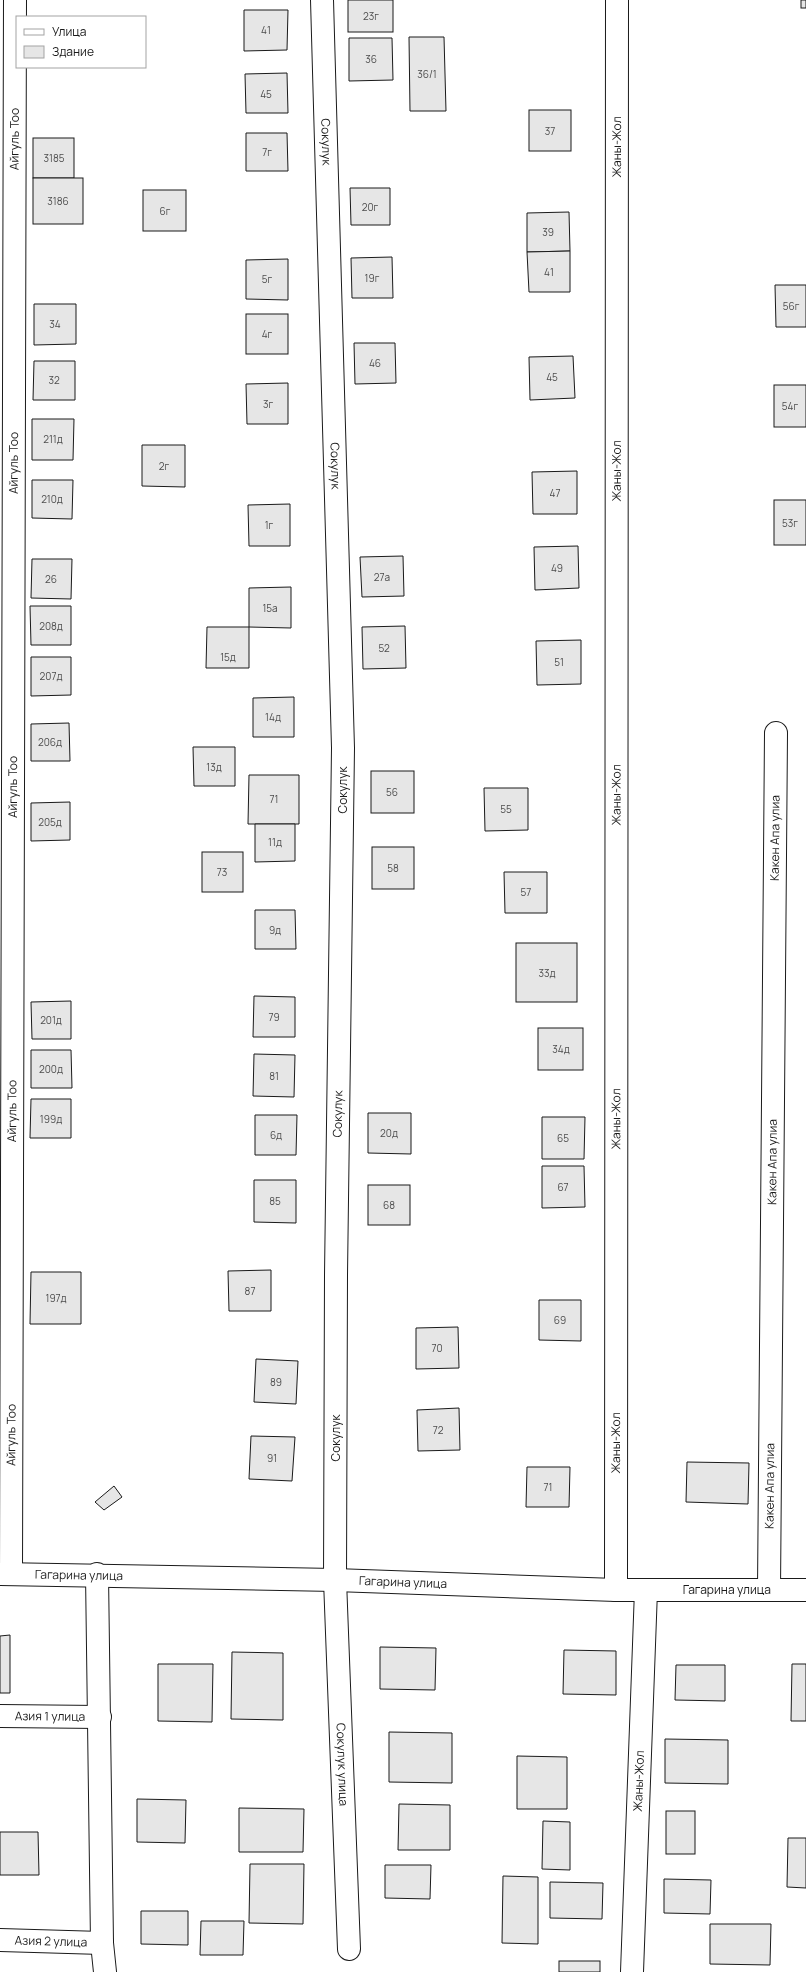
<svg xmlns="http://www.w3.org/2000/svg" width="806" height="1972" font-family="Manrope,sans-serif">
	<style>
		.building { fill: #e6e6e6; stroke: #1a1a1a }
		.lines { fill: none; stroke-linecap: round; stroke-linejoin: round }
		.minor-casing { stroke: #1a1a1a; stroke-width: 24 }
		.secondary-casing { stroke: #1a1a1a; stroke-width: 24 }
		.minor { stroke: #fff; stroke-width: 22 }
		.secondary { stroke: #fff; stroke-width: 22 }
		.labels { text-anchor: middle; stroke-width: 3; stroke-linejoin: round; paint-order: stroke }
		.number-label { font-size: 10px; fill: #4d4d4d }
		.street-label { font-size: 12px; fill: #1a1a1a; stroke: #fff }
	</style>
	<rect width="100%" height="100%" fill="#fff"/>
	<g class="building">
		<rect x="348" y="0" width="45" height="32"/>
		<rect x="801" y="0" width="5" height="8"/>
		<polygon points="244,10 288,10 287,50 244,51"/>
		<polygon points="409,37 444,37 446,111 410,111"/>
		<polygon points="349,38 392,38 393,80 349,81"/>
		<polygon points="287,73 288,113 246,113 245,74"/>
		<rect x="529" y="110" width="42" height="41"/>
		<polygon points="246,133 287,133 288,171 246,171"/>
		<rect x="33" y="138" width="41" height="40"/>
		<rect x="33" y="178" width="50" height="46"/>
		<polygon points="350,188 390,188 390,225 351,225"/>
		<rect x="143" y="190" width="43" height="41"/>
		<polygon points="569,212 570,251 527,252 527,213"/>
		<polygon points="570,251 570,292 529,292 527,252"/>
		<polygon points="392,257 393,298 352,298 351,258"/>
		<polygon points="288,259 288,300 246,299 246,260"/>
		<polygon points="775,285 806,285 806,327 776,327"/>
		<polygon points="34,304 76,304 76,344 34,345"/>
		<rect x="246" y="314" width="42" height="40"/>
		<polygon points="354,343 395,343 396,383 355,384"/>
		<polygon points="573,356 575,398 530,400 529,357"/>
		<polygon points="34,361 75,361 75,400 33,400"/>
		<polygon points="288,383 288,424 247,424 246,384"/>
		<rect x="774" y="385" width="32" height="42"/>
		<polygon points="32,419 74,419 73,460 32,460"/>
		<polygon points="142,445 185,445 185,487 142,486"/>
		<polygon points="577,471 577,514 533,514 532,472"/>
		<polygon points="32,480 73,480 72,519 32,518"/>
		<rect x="774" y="500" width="32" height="45"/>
		<polygon points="290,504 290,546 249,546 248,505"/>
		<polygon points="578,546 579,588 535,590 534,547"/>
		<polygon points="403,556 404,596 362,597 360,557"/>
		<polygon points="32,559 72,559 71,599 31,598"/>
		<polygon points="291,587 291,628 249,627 249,588"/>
		<polygon points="30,606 71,606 71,645 31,645"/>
		<polygon points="405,626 406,668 363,669 362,627"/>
		<polygon points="207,627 249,627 249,668 206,668"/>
		<polygon points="581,640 581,684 537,685 536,641"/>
		<polygon points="31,657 71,657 71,695 31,696"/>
		<polygon points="294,697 294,737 253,737 253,698"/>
		<polygon points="69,723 70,761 31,761 31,724"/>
		<polygon points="193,747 235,747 235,786 194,786"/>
		<rect x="371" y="771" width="43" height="42"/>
		<polygon points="249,775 299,775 299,824 248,824"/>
		<polygon points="484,788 528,788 528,830 485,831"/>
		<polygon points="70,802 70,840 31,841 31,803"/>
		<polygon points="255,824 295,824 295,861 255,862"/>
		<rect x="372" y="847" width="42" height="42"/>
		<rect x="202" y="852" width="41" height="40"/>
		<polygon points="504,872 547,872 547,913 505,913"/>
		<polygon points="255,910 295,910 296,949 255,949"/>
		<rect x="516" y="943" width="61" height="59"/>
		<polygon points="254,996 295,997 295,1037 253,1037"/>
		<polygon points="71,1001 71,1039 32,1039 31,1002"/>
		<rect x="538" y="1028" width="45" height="42"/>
		<polygon points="31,1050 71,1050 72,1088 31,1088"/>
		<polygon points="254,1054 295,1055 294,1097 253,1096"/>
		<polygon points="31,1099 71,1099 71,1138 30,1138"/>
		<polygon points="368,1113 411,1113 411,1154 368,1153"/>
		<polygon points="255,1115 297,1115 296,1155 255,1155"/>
		<polygon points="542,1117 585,1117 584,1159 542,1159"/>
		<polygon points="542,1166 584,1166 585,1207 542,1208"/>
		<polygon points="254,1180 296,1180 296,1223 254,1222"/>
		<rect x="368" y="1185" width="42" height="40"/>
		<polygon points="271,1270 271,1311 229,1311 228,1271"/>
		<polygon points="31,1272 81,1272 81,1324 30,1324"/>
		<polygon points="539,1300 581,1300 581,1341 539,1340"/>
		<polygon points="458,1327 459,1368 416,1369 416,1328"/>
		<polygon points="256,1359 298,1361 296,1404 254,1402"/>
		<polygon points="459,1408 460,1450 418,1451 417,1410"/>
		<polygon points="251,1436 295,1437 292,1481 249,1479"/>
		<polygon points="687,1462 749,1463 748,1504 686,1502"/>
		<polygon points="527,1467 570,1467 569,1507 526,1507"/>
		<polygon points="114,1486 122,1497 104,1510 95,1502"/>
		<polygon points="10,1635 10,1693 0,1693 0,1636"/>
		<polygon points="380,1647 436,1648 435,1690 380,1689"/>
		<polygon points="564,1650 616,1651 616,1695 563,1694"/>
		<polygon points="232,1652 283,1653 283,1720 231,1719"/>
		<polygon points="158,1664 213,1664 212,1722 158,1721"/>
		<polygon points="792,1664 806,1664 806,1721 791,1721"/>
		<polygon points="676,1665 725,1665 725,1701 675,1700"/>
		<polygon points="389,1732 452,1733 452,1783 389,1782"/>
		<polygon points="665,1739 728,1740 728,1784 665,1783"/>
		<polygon points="517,1756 567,1757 567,1809 517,1809"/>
		<polygon points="137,1799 186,1800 185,1843 137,1842"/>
		<polygon points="399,1804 450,1805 450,1850 398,1850"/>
		<polygon points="239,1808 304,1809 303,1852 239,1852"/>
		<rect x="666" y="1811" width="29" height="43"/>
		<polygon points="543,1821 570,1822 570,1870 542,1869"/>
		<polygon points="0,1832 38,1832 39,1875 0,1875"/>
		<polygon points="788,1838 806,1838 806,1888 787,1887"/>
		<polygon points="250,1864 304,1864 303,1924 249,1923"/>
		<polygon points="385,1865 431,1865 430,1899 385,1898"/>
		<polygon points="503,1876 538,1877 538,1944 502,1943"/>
		<polygon points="664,1879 711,1880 710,1914 664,1913"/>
		<polygon points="550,1882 603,1883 602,1919 550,1918"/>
		<polygon points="141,1911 188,1911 188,1945 141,1944"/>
		<polygon points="201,1921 244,1921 243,1955 200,1955"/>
		<polygon points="710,1924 771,1924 770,1965 710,1964"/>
		<rect x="559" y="1961" width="41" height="11"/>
	</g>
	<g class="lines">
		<g class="minor-casing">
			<g id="minor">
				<path id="s1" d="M322 0 343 748 336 1275 335 1580 349 1949"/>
				<path id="s2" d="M11 1574 15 0"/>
				<polyline points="97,1574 102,1943 105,1972"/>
				<path id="s3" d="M616 1590 617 0"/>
				<path id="s4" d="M769 1590 776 733"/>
				<path id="s5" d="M0 1716 100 1717"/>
				<path id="s6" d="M0 1940 102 1943"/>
				<path id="s7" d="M632 1972 646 1590"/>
			</g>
		</g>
		<g class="secondary-casing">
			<g id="secondary">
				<path id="s8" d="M0 1574 335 1580 616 1590H806"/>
			</g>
		</g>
		<use href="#minor" class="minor"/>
		<use href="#secondary" class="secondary"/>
	</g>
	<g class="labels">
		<g class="number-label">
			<text x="371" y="20">23г</text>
			<text x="266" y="34">41</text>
			<text x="371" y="63">36</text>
			<text x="427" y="78">36/1</text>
			<text x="266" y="98">45</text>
			<text x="550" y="135">37</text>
			<text x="267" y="156">7г</text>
			<text x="54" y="162">3185</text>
			<text x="58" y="205">3186</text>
			<text x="370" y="211">20г</text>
			<text x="165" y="215">6г</text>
			<text x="548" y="236">39</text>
			<text x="549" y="276">41</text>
			<text x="372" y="282">19г</text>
			<text x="267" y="283">5г</text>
			<text x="791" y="310">56г</text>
			<text x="55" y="328">34</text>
			<text x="267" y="338">4г</text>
			<text x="375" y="367">46</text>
			<text x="552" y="381">45</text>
			<text x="54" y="384">32</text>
			<text x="268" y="408">3г</text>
			<text x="790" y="410">54г</text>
			<text x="53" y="443">211д</text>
			<text x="164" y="470">2г</text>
			<text x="555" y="497">47</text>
			<text x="52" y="503">210д</text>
			<text x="790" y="527">53г</text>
			<text x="269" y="529">1г</text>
			<text x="557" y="572">49</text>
			<text x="382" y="581">27а</text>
			<text x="51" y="583">26</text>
			<text x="270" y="612">15а</text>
			<text x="51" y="630">208д</text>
			<text x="384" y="652">52</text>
			<text x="228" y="661">15д</text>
			<text x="559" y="666">51</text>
			<text x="51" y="680">207д</text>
			<text x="273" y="721">14д</text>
			<text x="50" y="746">206д</text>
			<text x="214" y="771">13д</text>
			<text x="392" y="796">56</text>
			<text x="274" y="803">71</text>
			<text x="506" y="813">55</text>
			<text x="50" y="826">205д</text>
			<text x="275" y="846">11д</text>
			<text x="393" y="872">58</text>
			<text x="222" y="876">73</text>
			<text x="526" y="896">57</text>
			<text x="275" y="934">9д</text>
			<text x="547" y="977">33д</text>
			<text x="274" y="1021">79</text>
			<text x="51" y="1024">201д</text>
			<text x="561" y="1053">34д</text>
			<text x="51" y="1073">200д</text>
			<text x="274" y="1080">81</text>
			<text x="51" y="1123">199д</text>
			<text x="389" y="1137">20д</text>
			<text x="276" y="1139">6д</text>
			<text x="563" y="1142">65</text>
			<text x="563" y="1191">67</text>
			<text x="275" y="1205">85</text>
			<text x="389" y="1209">68</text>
			<text x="250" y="1295">87</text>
			<text x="56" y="1302">197д</text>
			<text x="560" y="1324">69</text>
			<text x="437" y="1352">70</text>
			<text x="276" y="1386">89</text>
			<text x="438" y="1434">72</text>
			<text x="272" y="1462">91</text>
			<text x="548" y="1491">71</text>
		</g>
		<g class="street-label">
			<text dy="4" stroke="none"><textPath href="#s2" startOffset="1435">Айгуль Тоо</textPath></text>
			<text dy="4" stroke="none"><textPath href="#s1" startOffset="142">Сокулук</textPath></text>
			<text dy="4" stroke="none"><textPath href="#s3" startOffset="1443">Жаны-Жол</textPath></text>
			<text dy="4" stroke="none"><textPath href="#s2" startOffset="1111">Айгуль Тоо</textPath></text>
			<text dy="4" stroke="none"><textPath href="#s1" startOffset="466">Сокулук</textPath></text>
			<text dy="4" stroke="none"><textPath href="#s3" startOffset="1119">Жаны-Жол</textPath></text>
			<text dy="4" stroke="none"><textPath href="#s2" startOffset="787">Айгуль Тоо</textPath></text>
			<text transform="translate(343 790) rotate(-90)" y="4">Сокулук</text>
			<text dy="4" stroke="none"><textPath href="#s3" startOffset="795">Жаны-Жол</textPath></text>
			<text dy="4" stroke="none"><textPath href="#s4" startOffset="752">Какен Апа улиа</textPath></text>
			<text dy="4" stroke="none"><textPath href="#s2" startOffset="463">Айгуль Тоо</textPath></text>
			<text transform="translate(338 1114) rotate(-89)" y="4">Сокулук</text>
			<text dy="4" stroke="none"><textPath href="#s3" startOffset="471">Жаны-Жол</textPath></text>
			<text dy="4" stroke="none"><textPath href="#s4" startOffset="428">Какен Апа улиа</textPath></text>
			<text dy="4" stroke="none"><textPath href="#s2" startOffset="139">Айгуль Тоо</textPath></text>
			<text transform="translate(336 1438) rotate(-90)" y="4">Сокулук</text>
			<text dy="4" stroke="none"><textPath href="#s3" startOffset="147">Жаны-Жол</textPath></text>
			<text dy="4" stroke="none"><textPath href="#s4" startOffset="104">Какен Апа улиа</textPath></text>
			<text dy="4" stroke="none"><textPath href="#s8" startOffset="79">Гагарина улица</textPath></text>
			<text dy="4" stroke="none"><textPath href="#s8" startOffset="403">Гагарина улица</textPath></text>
			<text dy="4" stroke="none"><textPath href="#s8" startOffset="727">Гагарина улица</textPath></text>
			<text dy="4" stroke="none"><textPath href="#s5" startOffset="50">Азия 1 улица</textPath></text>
			<text dy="4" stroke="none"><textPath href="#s1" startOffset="1765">Сокулук улица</textPath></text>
			<text dy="4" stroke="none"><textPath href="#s7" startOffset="191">Жаны-Жол</textPath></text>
			<text dy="4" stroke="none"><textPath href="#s6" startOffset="51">Азия 2 улица</textPath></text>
		</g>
	</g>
	<rect x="16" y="16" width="130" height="52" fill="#ffffff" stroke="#a3a3a3"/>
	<rect x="24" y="29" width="20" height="6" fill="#ffffff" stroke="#a3a3a3"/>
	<text x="52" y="36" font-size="12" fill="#1a1a1a">Улица</text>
	<rect x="24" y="46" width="20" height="12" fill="#e6e6e6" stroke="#a3a3a3"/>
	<text x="52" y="56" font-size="12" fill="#1a1a1a">Здание</text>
</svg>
